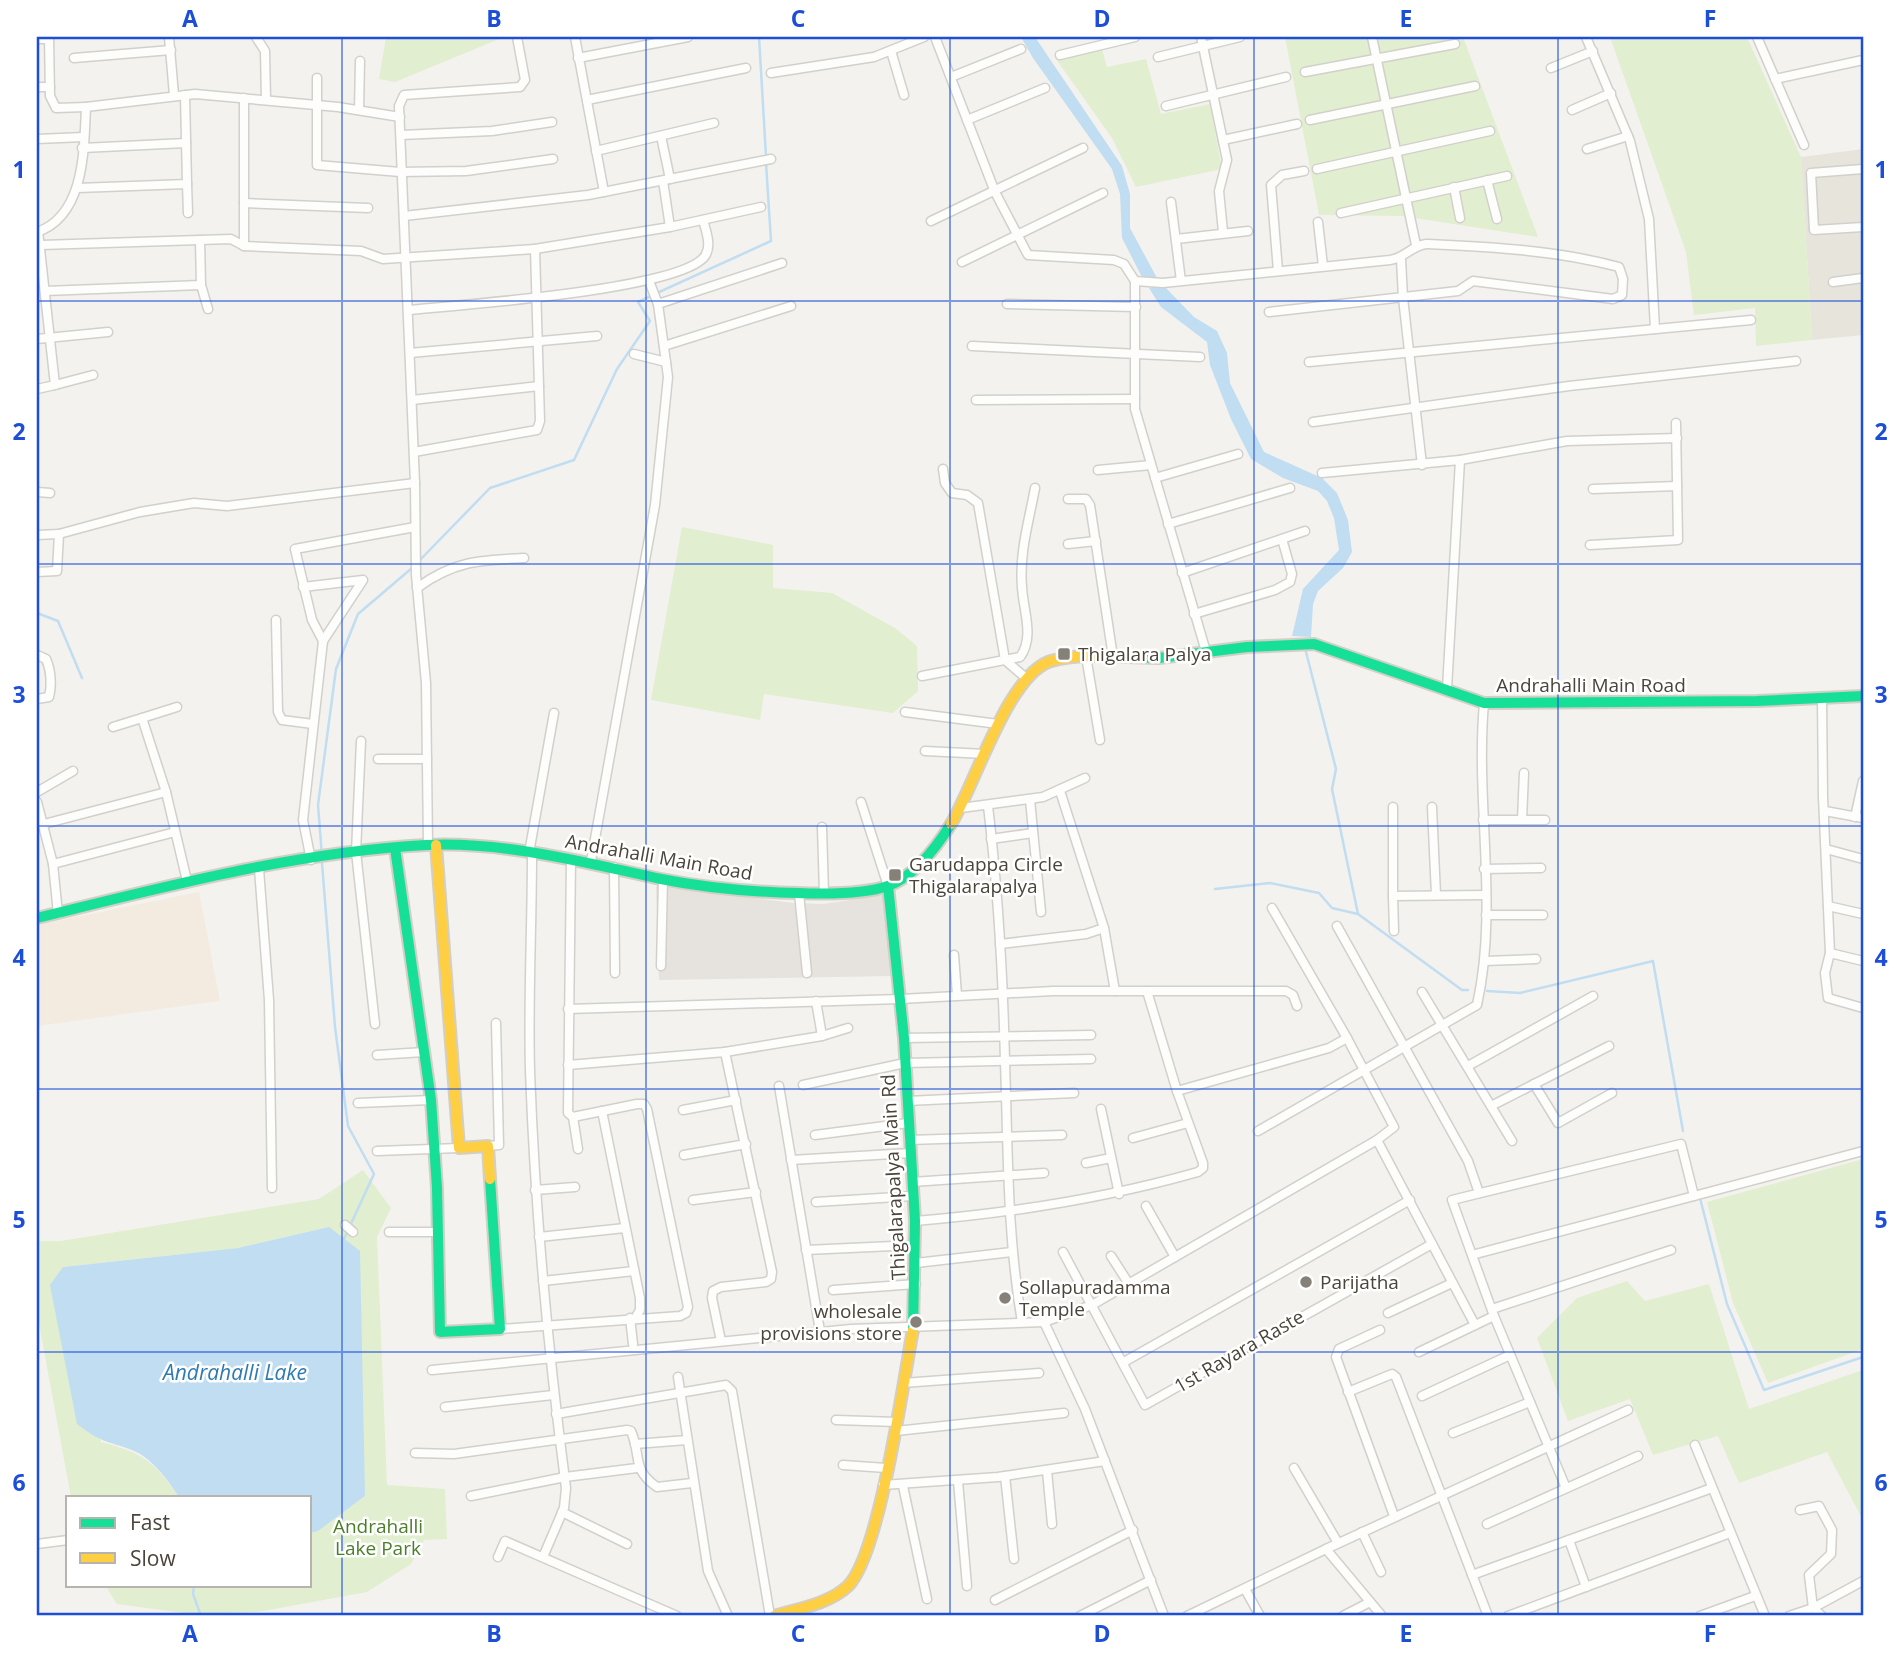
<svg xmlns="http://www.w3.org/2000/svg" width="1900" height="1653" font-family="'Open Sans',sans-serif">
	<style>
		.residential { fill: #e7e4dc }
		.commercial { fill: #f3ebdf }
		.industrial { fill: #e6e2de }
		.green { fill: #e1eecf }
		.water { fill: #c0ddf1 }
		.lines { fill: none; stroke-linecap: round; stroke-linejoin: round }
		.stream { stroke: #c0ddf1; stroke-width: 2.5 }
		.street-casing { stroke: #d2d0cb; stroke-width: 11 }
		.fast-casing { stroke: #d3cfc5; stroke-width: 14 }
		.slow-casing { stroke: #d3cfc5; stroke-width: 14 }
		.street { stroke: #fdfdfc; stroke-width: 8 }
		.fast { stroke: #16e098; stroke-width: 10 }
		.slow { stroke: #ffcf43; stroke-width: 10 }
		.grid { fill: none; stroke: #1d4ed8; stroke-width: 2; stroke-opacity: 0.55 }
		.poi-dot { fill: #868178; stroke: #fff; stroke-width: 2.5 }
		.labels { text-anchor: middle; stroke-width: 5; stroke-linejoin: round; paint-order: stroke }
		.poi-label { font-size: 19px; fill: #4b4439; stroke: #fff; text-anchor: start }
		.street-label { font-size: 19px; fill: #4b4439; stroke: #fff }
		.park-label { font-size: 19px; fill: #4a7f2a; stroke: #fff }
		.water-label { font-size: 21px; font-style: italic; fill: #2e7ab2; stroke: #fff }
		.neatline { fill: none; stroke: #1d4ed8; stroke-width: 2.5 }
		.grid-label { font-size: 23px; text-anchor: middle; font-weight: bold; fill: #1d4ed8 }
	</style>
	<rect width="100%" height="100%" fill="#f4f2ee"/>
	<polygon class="residential" points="1863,149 1863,335 1812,340 1801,157"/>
	<polygon class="commercial" points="199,892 220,1001 37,1026 37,925"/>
	<polygon class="industrial" points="656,886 794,903 823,904 884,895 891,976 659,980"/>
	<g class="green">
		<polygon points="386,37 504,37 395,82 379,79"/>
		<polygon points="1285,37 1463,37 1538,237 1402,216 1319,215"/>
		<polygon points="1610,37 1747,37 1801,157 1812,340 1756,346 1755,308 1694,315 1686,252"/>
		<polygon points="1102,49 1107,67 1146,59 1161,114 1210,104 1222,169 1136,187 1112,138 1056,59"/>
		<polygon points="682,527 773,545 773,588 832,593 895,628 917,646 918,691 893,713 764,694 760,720 651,700"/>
		<polygon points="1863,1159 1863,1349 1768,1383 1733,1303 1707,1202"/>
		<path d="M363 1170 391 1208 377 1237 387 1485 445 1489 447 1539 424 1540 411 1564 367 1592 258 1612 191 1614 117 1604 105 1585H310V1533L318 1531 365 1496 329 1227 238 1248 63 1267 101 1442C143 1453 155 1462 179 1497H71L37 1313V1241H61L319 1199Z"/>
		<polygon points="1627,1281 1645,1301 1709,1284 1749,1409 1863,1370 1863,1520 1827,1452 1739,1483 1718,1436 1653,1455 1630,1399 1568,1421 1537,1338 1577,1298"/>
	</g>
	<g class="water">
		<polygon points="1021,37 1035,37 1122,166 1130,194 1130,228 1157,278 1143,279 1122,238 1120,194 1112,169 1033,58"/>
		<polygon points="1164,286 1194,317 1217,331 1227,353 1230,383 1264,452 1322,478 1337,493 1348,520 1352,552 1343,568 1318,591 1313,604 1311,637 1292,636 1303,589 1339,550 1334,518 1327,501 1318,491 1283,478 1251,459 1231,419 1210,365 1207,342 1161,307 1149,288"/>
		<path d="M329 1227 360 1251 365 1496 318 1531 310 1533V1497H179C168 1480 152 1458 132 1450 105 1440 102 1443 77 1424L50 1285 63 1267 238 1248Z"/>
	</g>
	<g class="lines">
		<g class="stream">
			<polyline points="759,37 766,156"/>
			<polyline points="657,293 771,241 766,163"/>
			<polyline points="417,563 490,488 574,460 617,369 650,321 638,302 651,296"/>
			<polyline points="37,613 58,621 82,678"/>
			<polyline points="1305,648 1336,769 1332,789 1358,914"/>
			<polyline points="322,856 318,805 336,669 358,614 412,568"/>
			<polyline points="322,863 335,1027 348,1126 374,1174 343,1241"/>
			<polyline points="1215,889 1270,883 1319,893 1332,908 1358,914 1462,990 1468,990"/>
			<polyline points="1487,991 1520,993 1653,961 1683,1131"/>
			<polyline points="1700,1198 1727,1304 1764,1390 1863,1357"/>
			<polyline points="194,1585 193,1594 201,1616"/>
		</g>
		<g class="street-casing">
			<g id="street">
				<polyline points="49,37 50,96 56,108 86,107"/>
				<polyline points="169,37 174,95"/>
				<polyline points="256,37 265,51 266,100"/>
				<polyline points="575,37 604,192"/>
				<polyline points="935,37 995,192 1028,255 1114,260 1124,264 1135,281 1135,409 1207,655"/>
				<polyline points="1201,37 1227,160 1219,191 1223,232"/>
				<polyline points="1372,37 1416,245"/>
				<polyline points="1586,37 1630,141 1649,219 1655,329"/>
				<polyline points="1757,37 1804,145"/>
				<polyline points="37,39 49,39"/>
				<polyline points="891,51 904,95"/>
				<polyline points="1060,55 1135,37"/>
				<polyline points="1158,57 1240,37"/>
				<polyline points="74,58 171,50"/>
				<polyline points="578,58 688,37"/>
				<polyline points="1551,68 1593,51"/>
				<polyline points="1305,72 1455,44"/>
				<polyline points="771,73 874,57 924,37"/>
				<polyline points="951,77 1021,49"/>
				<polyline points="317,78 317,165 400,172 466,171 553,159"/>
				<polyline points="1775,79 1863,60"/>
				<polyline points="37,87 50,87"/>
				<polyline points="587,100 746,68"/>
				<polyline points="1166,106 1286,77"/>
				<polyline points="359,110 360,61"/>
				<polyline points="1572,110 1611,93"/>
				<polyline points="967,120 1045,88"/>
				<polyline points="1310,120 1475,86"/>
				<polyline points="401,135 492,131 552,122"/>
				<polyline points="661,136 670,179"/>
				<polyline points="37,139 84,137"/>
				<polyline points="1223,140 1297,124"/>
				<polyline points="82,148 186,143"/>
				<polyline points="1587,149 1628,136"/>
				<polyline points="596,151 714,123"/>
				<polyline points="1317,169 1490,131"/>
				<polyline points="1863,169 1811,173 1814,230 1863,227"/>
				<polyline points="1487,180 1497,219"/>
				<polyline points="663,181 670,227"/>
				<polyline points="187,184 188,213"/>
				<polyline points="1454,187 1460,218"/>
				<polyline points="77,188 187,184 185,95"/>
				<polyline points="1171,202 1181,281"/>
				<polyline points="244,203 368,208"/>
				<polyline points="1341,213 1507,176"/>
				<polyline points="404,216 588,195 771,159"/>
				<polyline points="931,221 1083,148"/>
				<polyline points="1318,222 1323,266"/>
				<path d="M37 232C85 216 84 149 86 107L195 94 338 107 400 117"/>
				<polyline points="1176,239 1248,231"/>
				<polyline points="41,245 231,239 244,246 361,251 383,259 535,249"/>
				<polyline points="244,246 244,98"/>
				<polyline points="1401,259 1403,298 1422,465"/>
				<polyline points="962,262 1103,193"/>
				<polyline points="1278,271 1271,185 1282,175 1304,171"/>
				<polyline points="649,281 658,304"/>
				<path d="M1135 281 1163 283 1390 260C1405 258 1411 246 1426 244 1490 247 1556 250 1619 267L1623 279 1622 295 1613 299 1473 281 1458 291 1269 312"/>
				<polyline points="1833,282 1863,278"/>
				<polyline points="201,285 208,309"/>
				<polyline points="45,291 201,285 200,240"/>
				<polyline points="1007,304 1136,307"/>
				<path d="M408 310C458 305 681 290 705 256 712 246 706 231 703 220"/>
				<polyline points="37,339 108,332"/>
				<polyline points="664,346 791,306"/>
				<polyline points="972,346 1200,357"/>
				<polyline points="410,353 597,336"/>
				<polyline points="634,354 666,362"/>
				<polyline points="1309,362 1751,320"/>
				<polyline points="55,385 93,375"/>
				<polyline points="37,389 55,385 38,231"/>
				<polyline points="412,400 539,386"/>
				<polyline points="976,400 1135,399"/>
				<polyline points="1313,422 1569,386 1796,361"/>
				<polyline points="414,452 537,430 540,421 535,249 670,227 761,207"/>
				<polyline points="943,469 945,483 952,493 967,495 978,503 1005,660 1026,678"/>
				<polyline points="1098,470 1151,465"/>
				<polyline points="1322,473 1460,460"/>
				<polyline points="1155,478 1238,454"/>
				<polyline points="1593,489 1677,486"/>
				<polyline points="37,492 50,493"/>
				<polyline points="1068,499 1086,499 1090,505 1113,657"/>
				<polyline points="1168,524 1290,488"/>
				<polyline points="37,535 59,534 140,512 194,503 227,506 415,483"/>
				<polyline points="1068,544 1096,541"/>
				<polyline points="1590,545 1678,540 1676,423"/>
				<polyline points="37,572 57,571 59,534"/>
				<polyline points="1182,573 1305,531"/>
				<polyline points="303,587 363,580 323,641"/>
				<path d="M417 588C454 561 480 560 524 558"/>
				<polyline points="1194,614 1275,590 1290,582 1292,574 1282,539"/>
				<polyline points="276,620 278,712 282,720 313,724"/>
				<path d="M37 655 46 659C51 670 52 685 49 697L37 699"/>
				<polyline points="1086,656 1100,740"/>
				<path d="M922 676 1020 657C1035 637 1023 610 1022 587 1019 553 1029 521 1035 488"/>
				<polyline points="1447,689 1460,460 1567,441 1677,438"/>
				<polyline points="1822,698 1823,797 1830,953 1825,973 1828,998 1863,1008"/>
				<polyline points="905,712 998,724"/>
				<polyline points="142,718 177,707"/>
				<polyline points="113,727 142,718 166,792 187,881"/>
				<polyline points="361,741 356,852 375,1024"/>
				<polyline points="925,751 985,754"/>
				<polyline points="378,759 427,759"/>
				<polyline points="1060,791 1104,928 1115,991"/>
				<polyline points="37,792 73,771"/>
				<polyline points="1030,800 1041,912"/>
				<polyline points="37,802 53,864 58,914"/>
				<polyline points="861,802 888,886"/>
				<path d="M988 806C998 890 1003 976 1005 1061 1008 1149 1007 1235 1022 1322"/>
				<polyline points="1393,807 1393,896"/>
				<polyline points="1432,807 1436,895"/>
				<polyline points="961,808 1043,797 1085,778"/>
				<polyline points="1825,811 1863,818"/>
				<polyline points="1855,817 1863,781"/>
				<polyline points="1483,820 1545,820"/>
				<polyline points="1522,820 1524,773"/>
				<polyline points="44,824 166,792"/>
				<polyline points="822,827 824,894"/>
				<polyline points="991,839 1033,833"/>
				<polyline points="428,845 426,683 416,575 415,483 399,106 404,95 520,87 525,80 517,37"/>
				<polyline points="1826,849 1863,859"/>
				<polyline points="529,853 554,713"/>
				<path d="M532 854C532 926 528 999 530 1071 535 1211 548 1350 566 1488L564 1508 543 1557"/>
				<polyline points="311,860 303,820 323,641 312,620 295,549 415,527"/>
				<polyline points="591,861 655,505 668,377 658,304 782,263"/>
				<polyline points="53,864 175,832"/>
				<polyline points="614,867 615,973"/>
				<polyline points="259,869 269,1000 272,1188"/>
				<polyline points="1484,869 1541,868"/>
				<polyline points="799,893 807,973"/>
				<polyline points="1828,906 1863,914"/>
				<polyline points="1272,908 1347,1038"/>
				<polyline points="1486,915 1543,915"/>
				<polyline points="1337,926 1468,1161 1479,1193"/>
				<polyline points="1394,931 1393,896 1485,895"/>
				<polyline points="1000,944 1086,934 1104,928"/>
				<polyline points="1830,953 1863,961"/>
				<polyline points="954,955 957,995"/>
				<polyline points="1485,961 1536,959"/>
				<polyline points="661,966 663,879"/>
				<polyline points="1147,991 1177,1091 1329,1048 1347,1038 1394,1127 1377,1140 1475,1325"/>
				<polyline points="1422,992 1512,1141"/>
				<polyline points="568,1009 900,999 1053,991 1286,991 1293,995 1297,1006"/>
				<polyline points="822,1036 848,1028"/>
				<polyline points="904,1038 1091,1035"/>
				<polyline points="725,1052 822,1036 816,1001"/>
				<polyline points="377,1055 424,1052"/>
				<polyline points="568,1065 725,1052 772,1272 771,1279 766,1282 721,1287 713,1291 712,1298 721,1341"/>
				<polyline points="1468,1066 1593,996"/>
				<polyline points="1534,1084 1558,1123 1612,1093"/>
				<polyline points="803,1085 905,1063 1091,1059"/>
				<polyline points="779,1086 820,1331"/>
				<polyline points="907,1101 1074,1093"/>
				<polyline points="358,1103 431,1100"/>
				<polyline points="1491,1106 1609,1046"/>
				<polyline points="1101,1109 1119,1194"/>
				<polyline points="683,1110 736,1100"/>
				<polyline points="602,1111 640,1298 640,1310 636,1317"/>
				<polyline points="573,1117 578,1149"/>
				<path d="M1258 1131 1477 1005C1499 906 1475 803 1484 703"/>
				<polyline points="815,1135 908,1123"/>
				<polyline points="1133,1138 1188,1123"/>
				<polyline points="909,1140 1062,1135"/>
				<polyline points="488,1146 499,1145 496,1023"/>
				<polyline points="377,1151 459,1148"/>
				<polyline points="684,1155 746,1144"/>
				<polyline points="791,1160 910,1153"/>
				<polyline points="1086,1163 1111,1158"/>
				<polyline points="912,1182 1044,1173"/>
				<polyline points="535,1190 575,1187"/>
				<polyline points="1694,1196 1863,1151"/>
				<polyline points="693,1200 756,1192"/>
				<polyline points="816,1202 913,1196"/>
				<polyline points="1146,1206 1175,1257"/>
				<path d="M915 1221C1013 1213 1103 1199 1198 1172L1203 1168V1163L1177 1091"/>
				<polyline points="345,1225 353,1232"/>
				<polyline points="389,1232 438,1232"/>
				<polyline points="539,1237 625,1228"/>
				<polyline points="806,1250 915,1245"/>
				<polyline points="1063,1252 1145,1405 1432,1244"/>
				<polyline points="1472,1255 1694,1196 1681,1144 1452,1200 1494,1316"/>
				<polyline points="1111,1256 1129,1284"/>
				<polyline points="916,1263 1012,1252"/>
				<polyline points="543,1281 634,1271"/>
				<polyline points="833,1290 916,1284"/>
				<polyline points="1492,1309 1671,1250"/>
				<polyline points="1388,1313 1452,1283"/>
				<polyline points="630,1318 633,1344"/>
				<polyline points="1044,1322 1085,1409 1164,1616"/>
				<polyline points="500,1329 680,1316 686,1313 688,1307 647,1109 644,1104 637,1104 573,1117 568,1113 571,859"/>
				<polyline points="1380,1330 1339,1349 1336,1357 1394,1516"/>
				<polyline points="1419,1352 1494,1316 1566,1488"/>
				<polyline points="1124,1362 1410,1200"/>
				<polyline points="432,1370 851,1329 1044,1322 1092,1305 1377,1140"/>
				<polyline points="678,1377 708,1571 728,1616"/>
				<polyline points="903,1383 1039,1373"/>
				<polyline points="1348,1392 1392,1374 1396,1377 1488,1616"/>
				<polyline points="1422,1396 1510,1355"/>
				<polyline points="445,1407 553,1395"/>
				<polyline points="556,1414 726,1385 732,1391 770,1616"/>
				<polyline points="836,1420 897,1422"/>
				<polyline points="896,1431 1064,1413"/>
				<polyline points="1453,1433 1530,1402"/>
				<polyline points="635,1444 687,1440"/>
				<polyline points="1695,1445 1765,1616"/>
				<path d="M415 1453 454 1454 627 1430 631 1431C642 1457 631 1469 657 1487L692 1483"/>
				<polyline points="843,1465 886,1468"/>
				<polyline points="1294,1468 1338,1543"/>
				<polyline points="1047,1471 1052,1524"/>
				<polyline points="1005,1476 1014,1559"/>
				<polyline points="958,1481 967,1586"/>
				<polyline points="883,1485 998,1477 1105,1461"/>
				<polyline points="903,1486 927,1599"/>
				<polyline points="471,1496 565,1477 637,1468"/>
				<polyline points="1800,1510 1819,1506 1832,1530 1831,1554 1809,1575 1813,1608 1822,1616"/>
				<polyline points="562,1512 627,1544"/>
				<polyline points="1487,1524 1638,1456"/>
				<polyline points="1362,1532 1381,1572"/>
				<polyline points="1569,1540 1586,1587"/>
				<polyline points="37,1544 68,1540"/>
				<polyline points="1326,1549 1628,1410"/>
				<polyline points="498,1557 505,1541 677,1616"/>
				<polyline points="1472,1575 1712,1488"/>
				<polyline points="1245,1589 1260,1616"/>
				<polyline points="995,1600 1133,1530"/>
				<polyline points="1080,1616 1151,1580"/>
				<polyline points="1187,1616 1326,1549 1382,1616"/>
				<polyline points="1343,1616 1370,1602"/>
				<polyline points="1508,1616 1730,1533"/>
				<polyline points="1700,1616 1755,1596"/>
				<polyline points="1789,1616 1813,1608 1863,1581"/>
			</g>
		</g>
		<g class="fast-casing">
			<g id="fast">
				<polyline points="1094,656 1159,658 1247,647 1314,644 1484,703 1757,701 1863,696"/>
				<polyline points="395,848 431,1100 437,1188 440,1332 500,1329 490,1179"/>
				<polyline points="888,886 904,1038 915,1221 913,1330"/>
				<path d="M37 918C164 887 295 852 426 845 504 841 586 863 661 879 706 888 753 892 798 893 823 894 864 894 888 886 915 876 936 848 951 824"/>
			</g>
		</g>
		<g class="slow-casing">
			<g id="slow">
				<path d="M951 824C975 785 1008 674 1051 661 1064 657 1081 656 1094 656"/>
				<polyline points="436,845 459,1148 488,1146 490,1179"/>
				<path d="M774 1616C797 1609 829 1604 848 1586 880 1554 903 1382 913 1330"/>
			</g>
		</g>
		<use href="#street" class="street"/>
		<use href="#fast" class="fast"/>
		<use href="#slow" class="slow"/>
	</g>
	<path class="grid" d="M342 37V1616M646 37V1616M950 37V1616M1254 37V1616M1558 37V1616M37 301H1863M37 564H1863M37 826H1863M37 1089H1863M37 1352H1863"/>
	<g class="poi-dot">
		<rect x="1057" y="647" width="14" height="14" rx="3.5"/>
		<rect x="888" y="868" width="14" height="14" rx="3.5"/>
		<circle cx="1306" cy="1282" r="7"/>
		<circle cx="1005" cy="1298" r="7"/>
		<circle cx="916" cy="1322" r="7"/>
	</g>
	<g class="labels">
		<g class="poi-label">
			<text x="1078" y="661">Thigalara Palya</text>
			<text x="909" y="871">Garudappa Circle<tspan x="909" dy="22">Thigalarapalya</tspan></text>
			<text x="1320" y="1289">Parijatha</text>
			<text x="1019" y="1294">Sollapuradamma<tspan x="1019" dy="22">Temple</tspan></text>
			<text x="902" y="1318" text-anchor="end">wholesale<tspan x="902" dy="22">provisions store</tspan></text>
		</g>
		<g class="street-label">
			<text x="1591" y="692">Andrahalli Main Road</text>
			<text transform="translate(659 857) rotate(10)" y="7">Andrahalli Main Road</text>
			<text transform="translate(893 1177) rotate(-93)" y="7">Thigalarapalya Main Rd</text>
			<text transform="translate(1239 1351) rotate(-30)" y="7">1st Rayara Raste</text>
		</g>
		<g class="park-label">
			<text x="378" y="1533">Andrahalli<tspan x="378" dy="22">Lake Park</tspan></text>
		</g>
		<g class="water-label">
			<text x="235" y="1380">Andrahalli Lake</text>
		</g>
	</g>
	<rect width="1900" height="1653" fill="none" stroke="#ffffff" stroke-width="77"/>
	<rect x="66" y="1496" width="245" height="91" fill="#ffffff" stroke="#b7b4b0" stroke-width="2"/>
	<rect x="80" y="1518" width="35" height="10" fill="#16e098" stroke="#b7b4b0" stroke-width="2"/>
	<text x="130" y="1530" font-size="21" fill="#4b4439">Fast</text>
	<rect x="80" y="1553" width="35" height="10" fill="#ffcf43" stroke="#b7b4b0" stroke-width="2"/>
	<text x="130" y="1566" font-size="21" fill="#4b4439">Slow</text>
	<rect x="38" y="38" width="1824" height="1576" class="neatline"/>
	<g class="grid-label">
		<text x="190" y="27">A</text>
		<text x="494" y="27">B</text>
		<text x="798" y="27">C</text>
		<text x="1102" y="27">D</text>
		<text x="1406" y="27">E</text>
		<text x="1710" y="27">F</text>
		<text x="19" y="178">1</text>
		<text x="1881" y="178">1</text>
		<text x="19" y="440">2</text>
		<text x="1881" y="440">2</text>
		<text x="19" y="703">3</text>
		<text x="1881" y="703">3</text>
		<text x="19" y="966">4</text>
		<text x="1881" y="966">4</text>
		<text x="19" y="1228">5</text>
		<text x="1881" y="1228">5</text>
		<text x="19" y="1491">6</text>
		<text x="1881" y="1491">6</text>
		<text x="190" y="1642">A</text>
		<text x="494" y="1642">B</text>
		<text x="798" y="1642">C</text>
		<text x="1102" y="1642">D</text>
		<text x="1406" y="1642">E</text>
		<text x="1710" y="1642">F</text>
	</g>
</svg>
